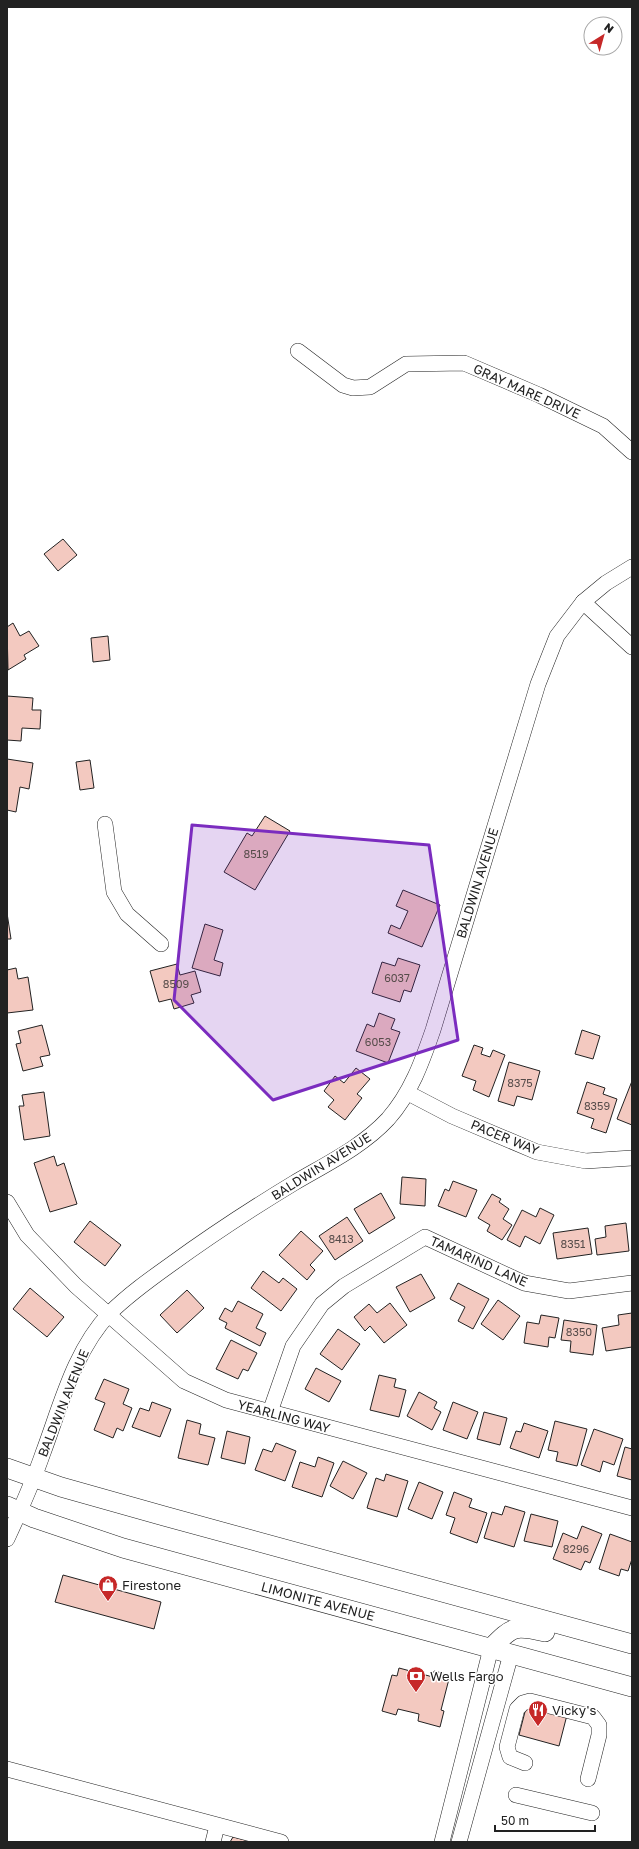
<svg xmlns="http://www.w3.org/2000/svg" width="639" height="1849" font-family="'Golos Text',sans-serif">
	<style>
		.building { fill: #f3c9c0; stroke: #222 }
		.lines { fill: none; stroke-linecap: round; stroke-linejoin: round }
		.minor-casing { stroke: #222; stroke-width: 16 }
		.major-casing { stroke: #222; stroke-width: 20 }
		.minor { stroke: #fff; stroke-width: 15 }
		.major { stroke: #fff; stroke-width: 19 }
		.marked { fill: #7b2cbf; fill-opacity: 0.2; stroke: #7b2cbf; stroke-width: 3; stroke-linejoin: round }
		.labels { text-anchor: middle; stroke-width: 3; stroke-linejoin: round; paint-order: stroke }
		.number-label { font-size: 11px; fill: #564c4a }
		.street-label { font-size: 13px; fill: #222; stroke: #fff }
		.poi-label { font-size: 13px; fill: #222; stroke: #fff; text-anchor: start }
	</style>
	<rect width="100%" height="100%" fill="#fff"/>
	<g class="building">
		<polygon points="63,539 77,555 58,571 44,554"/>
		<polygon points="13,623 20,636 29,631 39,646 24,655 26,659 8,670 7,627"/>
		<polygon points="108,636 110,660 93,662 91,638"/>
		<polygon points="7,696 33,698 32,710 41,710 40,729 22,728 21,741 7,740"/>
		<polygon points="7,759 33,763 29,789 20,787 16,812 7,810"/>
		<polygon points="90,760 94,788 80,790 76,762"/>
		<polygon points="265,816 290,831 255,890 224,872 247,833 252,836"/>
		<polygon points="403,890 440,905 422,947 388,933 391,925 400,929 408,911 396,906"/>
		<polygon points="7,913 11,939 7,939"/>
		<polygon points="205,924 223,930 214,960 223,963 220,976 192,968"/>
		<polygon points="398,958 420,965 411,992 404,990 400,1002 372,993 382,962 395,966"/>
		<polygon points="177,964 180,975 195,971 201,992 191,995 194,1003 174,1009 171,999 159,1002 150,971"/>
		<polygon points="16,968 18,979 28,977 33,1010 7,1013 7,970"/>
		<polygon points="379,1013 395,1019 391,1029 400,1032 388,1063 356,1051 367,1024 374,1027"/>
		<polygon points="42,1025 50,1055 40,1057 43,1066 23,1071 16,1044 21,1043 18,1031"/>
		<polygon points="582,1030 600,1036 593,1059 575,1054"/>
		<polygon points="474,1045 483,1048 481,1054 490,1057 493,1050 505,1055 489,1097 473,1090 476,1081 462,1076"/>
		<polygon points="509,1062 540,1071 532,1100 517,1096 514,1106 498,1101"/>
		<polygon points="356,1068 370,1079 357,1094 362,1098 345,1120 328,1107 334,1100 324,1091 335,1076 344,1083"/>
		<polygon points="632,1081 632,1125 617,1119"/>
		<polygon points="587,1082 605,1088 603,1094 617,1099 606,1133 591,1128 594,1119 577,1113"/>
		<polygon points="44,1092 50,1136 24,1140 19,1106 24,1106 22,1095"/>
		<polygon points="54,1156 57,1166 64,1163 77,1204 50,1212 34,1163"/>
		<polygon points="402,1177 426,1179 425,1206 400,1204"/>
		<polygon points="453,1181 477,1190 466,1217 438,1206 445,1189 449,1191"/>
		<polygon points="381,1193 395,1218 369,1234 354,1209"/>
		<polygon points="492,1194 501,1199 499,1202 509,1209 503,1219 512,1225 502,1240 487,1231 490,1225 478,1218"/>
		<polygon points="540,1208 554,1215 540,1244 525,1236 520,1247 507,1240 522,1210 536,1217"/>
		<polygon points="347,1217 363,1241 335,1260 319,1236"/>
		<polygon points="90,1221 121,1245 105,1266 74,1242"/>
		<polygon points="626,1223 629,1251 597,1255 595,1239 606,1237 605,1226"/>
		<polygon points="588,1228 592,1254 557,1259 553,1233"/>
		<polygon points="301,1231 323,1251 310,1265 315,1270 307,1280 279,1255"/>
		<polygon points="263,1271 279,1283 283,1278 297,1289 281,1311 251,1288"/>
		<polygon points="421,1274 435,1298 410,1312 396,1287"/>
		<polygon points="458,1283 489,1299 473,1329 458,1321 465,1307 450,1299"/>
		<polygon points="30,1288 64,1317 47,1337 13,1309"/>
		<polygon points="187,1290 204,1308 177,1333 160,1315"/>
		<polygon points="498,1300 520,1316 503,1340 481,1324"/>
		<polygon points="238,1301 263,1314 256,1328 266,1333 260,1346 225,1328 227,1323 219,1319 225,1308 232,1312"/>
		<polygon points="390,1303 407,1325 384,1343 370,1326 365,1331 354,1317 369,1304 377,1313"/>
		<polygon points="632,1313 632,1347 606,1351 602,1328 619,1325 618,1315"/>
		<polygon points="541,1315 559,1318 555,1338 549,1337 548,1347 524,1343 527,1322 539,1324"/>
		<polygon points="564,1320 597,1325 593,1355 570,1352 571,1341 561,1340"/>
		<polygon points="338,1329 360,1344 342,1370 320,1354"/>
		<polygon points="231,1340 257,1353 248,1371 243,1369 238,1379 216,1369"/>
		<polygon points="316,1368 341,1381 329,1402 305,1389"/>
		<polygon points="379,1375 396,1379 394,1387 406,1390 399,1417 370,1410"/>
		<polygon points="104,1379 129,1389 123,1404 132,1408 123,1431 117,1428 113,1438 94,1430 105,1403 95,1399"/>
		<polygon points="419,1392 437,1402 434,1408 441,1412 432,1430 407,1416"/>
		<polygon points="152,1402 171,1409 160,1437 132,1427 140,1408 149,1411"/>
		<polygon points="453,1402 478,1412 467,1439 443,1430"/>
		<polygon points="484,1412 507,1418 500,1445 477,1439"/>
		<polygon points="187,1420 201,1424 199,1434 215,1438 208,1465 178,1458"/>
		<polygon points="555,1421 587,1429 577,1466 556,1461 558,1452 548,1450"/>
		<polygon points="524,1423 548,1431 539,1458 510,1448 516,1431 521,1432"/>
		<polygon points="594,1429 623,1439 614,1465 603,1461 600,1472 581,1465"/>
		<polygon points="227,1431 250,1437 245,1464 221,1458"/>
		<polygon points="276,1443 296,1451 285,1481 255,1470 263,1449 272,1452"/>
		<polygon points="625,1447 632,1449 632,1480 617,1476"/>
		<polygon points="318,1457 334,1463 322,1497 292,1487 300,1462 315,1467"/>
		<polygon points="343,1461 367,1473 353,1499 330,1486"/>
		<polygon points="386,1474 408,1481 397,1517 367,1508 376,1478 384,1481"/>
		<polygon points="419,1482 443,1492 432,1519 408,1509"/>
		<polygon points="454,1492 472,1499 469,1507 487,1513 477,1543 450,1533 455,1518 446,1515"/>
		<polygon points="505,1506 525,1512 514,1547 484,1538 492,1512 502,1515"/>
		<polygon points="531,1514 558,1521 552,1547 524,1541"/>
		<polygon points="582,1526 602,1534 590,1563 585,1561 581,1570 553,1559 563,1533 577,1539"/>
		<polygon points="610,1534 632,1542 632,1559 628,1571 621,1569 619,1576 599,1569"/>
		<polygon points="63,1575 161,1602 154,1629 55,1602"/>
		<polygon points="399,1668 433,1677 434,1671 450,1675 441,1710 444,1711 440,1727 418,1721 419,1714 398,1709 396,1715 382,1711 392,1675 397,1676"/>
		<polygon points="527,1704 567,1715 559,1746 519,1735"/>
		<polygon points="233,1837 253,1842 230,1842"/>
	</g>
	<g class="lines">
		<g class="minor-casing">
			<g id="minor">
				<polyline points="298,351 343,385 353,388 370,387 406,364 464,363 539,395 603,426 632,452"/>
				<polyline points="583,602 632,647"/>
				<polyline points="105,824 114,892 127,914 161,944"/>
				<polyline points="408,1093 452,1116 537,1152 586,1161 632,1158"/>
				<polyline points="7,1202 27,1235 76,1286 184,1381 226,1400 632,1508"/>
				<polyline points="270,1412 293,1346 322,1304 344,1286 425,1237 524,1283 569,1291 632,1283"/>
				<path d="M7 1539C20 1511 33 1482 43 1453 61 1405 74 1351 110 1313 128 1295 149 1280 170 1265 210 1236 251 1209 294 1183 326 1164 362 1147 388 1119 411 1093 422 1062 433 1030L538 684 557 636 583 602 606 583 632 567"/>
				<polyline points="525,1763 510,1757 507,1747 517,1709 523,1703 530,1701 593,1717 599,1725 599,1735 588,1779"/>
				<polyline points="7,1769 281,1842"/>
				<polyline points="516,1795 592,1813"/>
				<polyline points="213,1842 217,1826"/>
				<polyline points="442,1842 491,1648"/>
				<polyline points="459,1842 511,1654"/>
			</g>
		</g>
		<g class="major-casing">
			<g id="major">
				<polyline points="7,1468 61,1487 164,1516 632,1644"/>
				<polyline points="7,1506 34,1518 123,1548 632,1687"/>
				<path d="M491 1648C513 1626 514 1625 545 1632"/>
			</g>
		</g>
		<use href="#minor" class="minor"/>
		<use href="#major" class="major"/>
	</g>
	<path class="marked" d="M192 825 429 845 458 1040 273 1100 174 1000Z"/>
	<defs>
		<g id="shop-pin" transform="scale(1)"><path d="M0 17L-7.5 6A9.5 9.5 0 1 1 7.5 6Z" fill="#c62828" stroke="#fff"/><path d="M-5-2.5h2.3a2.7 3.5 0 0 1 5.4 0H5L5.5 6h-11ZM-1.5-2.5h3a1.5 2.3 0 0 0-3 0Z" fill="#fff"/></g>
		<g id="bank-pin" transform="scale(1)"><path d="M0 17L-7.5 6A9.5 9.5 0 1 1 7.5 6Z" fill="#c62828" stroke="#fff"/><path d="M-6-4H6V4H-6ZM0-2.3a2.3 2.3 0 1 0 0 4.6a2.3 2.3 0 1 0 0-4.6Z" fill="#fff"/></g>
		<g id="restaurant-pin" transform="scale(1)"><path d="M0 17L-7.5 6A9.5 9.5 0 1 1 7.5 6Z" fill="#c62828" stroke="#fff"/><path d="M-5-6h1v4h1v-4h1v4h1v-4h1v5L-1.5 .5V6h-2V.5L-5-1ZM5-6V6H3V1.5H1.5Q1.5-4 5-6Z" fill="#fff"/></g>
	</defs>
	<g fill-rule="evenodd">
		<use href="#shop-pin" x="108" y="1585"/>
		<use href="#bank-pin" x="416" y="1676"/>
		<use href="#restaurant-pin" x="538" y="1710"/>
	</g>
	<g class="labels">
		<g class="number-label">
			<text x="256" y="858">8519</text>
			<text x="397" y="982">6037</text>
			<text x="176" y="988">8509</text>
			<text x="378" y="1046">6053</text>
			<text x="520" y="1087">8375</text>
			<text x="597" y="1110">8359</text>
			<text x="341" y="1243">8413</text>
			<text x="573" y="1248">8351</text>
			<text x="579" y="1336">8350</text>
			<text x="576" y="1553">8296</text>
		</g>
		<g class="street-label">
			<text transform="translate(527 391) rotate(24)" y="5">GRAY MARE DRIVE</text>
			<text transform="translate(477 883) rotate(-73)" y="5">BALDWIN AVENUE</text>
			<text transform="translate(505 1137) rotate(22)" y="5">PACER WAY</text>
			<text transform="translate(321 1166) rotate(-32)" y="5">BALDWIN AVENUE</text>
			<text transform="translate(479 1261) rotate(24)" y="5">TAMARIND LANE</text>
			<text transform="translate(63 1403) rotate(-68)" y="5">BALDWIN AVENUE</text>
			<text transform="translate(284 1416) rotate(15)" y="5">YEARLING WAY</text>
			<text transform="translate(318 1601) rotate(15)" y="5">LIMONITE AVENUE</text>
		</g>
		<g class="poi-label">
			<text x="122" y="1590">Firestone</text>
			<text x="430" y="1681">Wells Fargo</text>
			<text x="552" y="1715">Vicky's</text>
		</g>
	</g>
	<rect width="639" height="1849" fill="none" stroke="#222222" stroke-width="16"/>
	<g transform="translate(603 36) rotate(37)"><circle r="19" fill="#ffffff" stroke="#a7a7a7"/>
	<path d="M0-3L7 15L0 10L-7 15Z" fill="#c62828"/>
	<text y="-6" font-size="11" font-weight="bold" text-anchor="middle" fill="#222222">N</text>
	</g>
	<path d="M495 1825v6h100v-6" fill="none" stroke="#222222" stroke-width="2"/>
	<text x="501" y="1825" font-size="12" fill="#222222" stroke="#ffffff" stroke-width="3" paint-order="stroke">50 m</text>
</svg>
